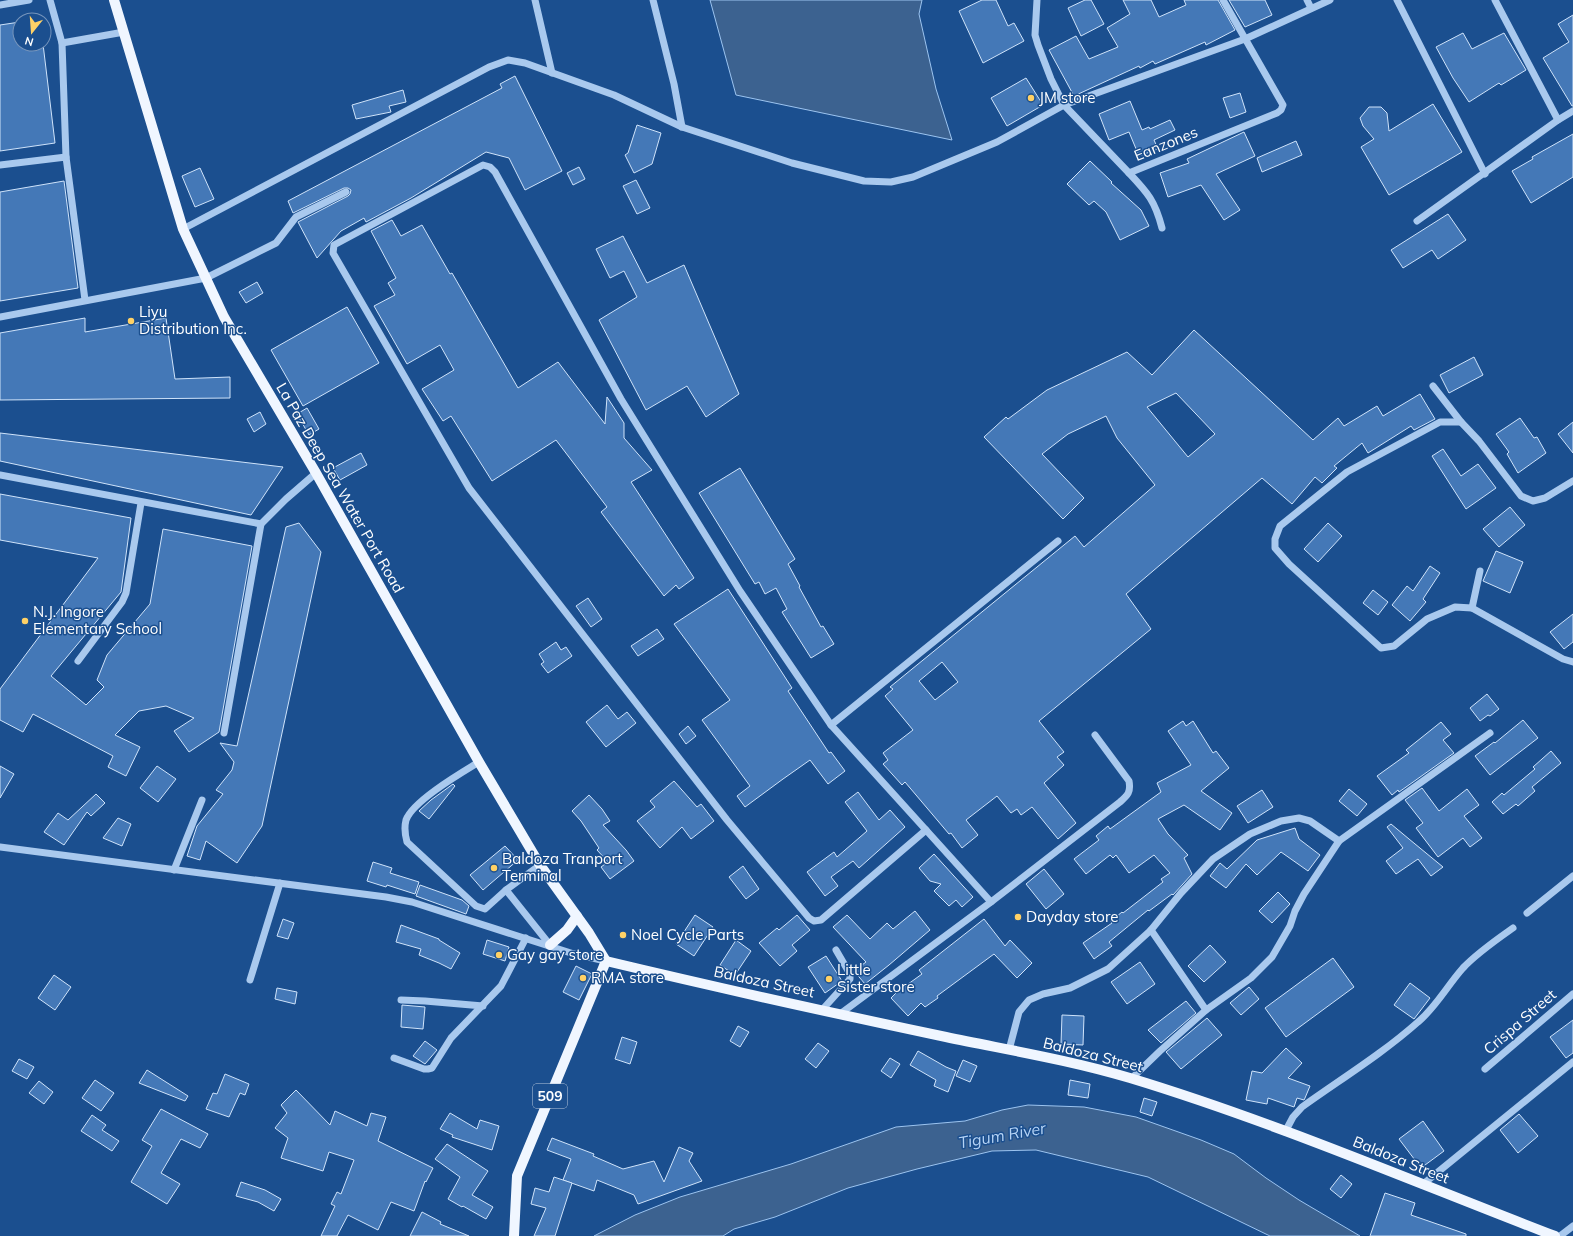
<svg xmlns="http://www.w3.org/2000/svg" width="1573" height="1236" font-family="Mulish,sans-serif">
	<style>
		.water { fill: #3c6290; stroke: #9cc4f0 }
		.building { fill: #4478b7; stroke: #cfe3fa; fill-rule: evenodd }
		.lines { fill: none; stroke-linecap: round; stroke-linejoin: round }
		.minor { stroke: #a9c9ee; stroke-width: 7 }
		.major { stroke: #f0f6ff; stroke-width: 10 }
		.poi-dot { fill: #ffd166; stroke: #1b4f8f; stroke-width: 1.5 }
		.labels { text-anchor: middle; stroke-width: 3; stroke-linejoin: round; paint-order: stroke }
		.shield { fill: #1b4f8f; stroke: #bbcadd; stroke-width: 1 }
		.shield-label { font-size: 14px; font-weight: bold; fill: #fff }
		.poi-label { font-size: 15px; fill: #fff; stroke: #1b4f8f; text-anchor: start }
		.street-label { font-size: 15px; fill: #fff; stroke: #1b4f8f }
		.water-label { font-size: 16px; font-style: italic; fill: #b5d3f5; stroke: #1b4f8f }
	</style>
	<rect width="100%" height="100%" fill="#1b4f8f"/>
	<g class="water">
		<polygon points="710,0 922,0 919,14 936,89 952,140 736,95"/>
		<polygon points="1028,1105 1084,1107 1136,1117 1201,1140 1234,1154 1266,1178 1299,1200 1360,1236 1270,1236 1148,1177 1036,1150 992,1151 917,1169 848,1188 775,1217 734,1229 723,1236 594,1236 635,1215 680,1197 791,1164 896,1127 965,1121 1002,1110"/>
	</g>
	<g class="building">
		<polygon points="982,0 996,0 1008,26 1014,23 1024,41 983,63 959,11"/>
		<polygon points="1085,0 1091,0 1104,24 1081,36 1068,8"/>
		<polygon points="1123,0 1151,0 1159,17 1186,5 1184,0 1218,0 1235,30 1206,45 1205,42 1155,64 1153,61 1140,68 1139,66 1074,96 1049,50 1076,36 1089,59 1118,47 1107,28 1130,14"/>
		<polygon points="1229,0 1265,0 1272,15 1245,27"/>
		<polygon points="1573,15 1573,106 1572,106 1543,58 1569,42 1558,24"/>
		<polygon points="20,22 20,44 43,44 55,143 0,151 0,25"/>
		<polygon points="1463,33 1472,49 1504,33 1526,70 1501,85 1499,83 1469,102 1453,78 1436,47"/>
		<polygon points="515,76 562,171 525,190 509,158 486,152 411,198 366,222 364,218 341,231 317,258 298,222 348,196 350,194 351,190 348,188 344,188 293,213 288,201 502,88 500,84"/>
		<polygon points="1026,78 1043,105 1007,126 991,98"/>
		<polygon points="403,90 406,102 389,106 391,112 356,119 352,105"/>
		<polygon points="1240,93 1246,112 1230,118 1223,98"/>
		<polygon points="1130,101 1142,130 1149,127 1150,129 1170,120 1175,130 1154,140 1158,149 1139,156 1129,132 1109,140 1099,114"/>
		<polygon points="1433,104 1462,152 1389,195 1361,147 1374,139 1363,126 1360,118 1369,107 1381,107 1387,113 1389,131"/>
		<polygon points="637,125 661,133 652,164 634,173 625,155 628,153"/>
		<polygon points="1244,132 1255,156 1216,174 1240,210 1224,220 1201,185 1168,197 1160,173 1189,163 1187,159"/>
		<polygon points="1573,134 1573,177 1531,203 1512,171 1533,159 1532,157"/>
		<polygon points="1296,141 1302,155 1262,172 1257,158"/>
		<polygon points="1090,161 1112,182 1111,183 1141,210 1149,226 1120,240 1106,212 1094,201 1089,205 1067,184"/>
		<polygon points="579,167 585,179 573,185 567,173"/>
		<polygon points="200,168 214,199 195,207 182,176"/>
		<polygon points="636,180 650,208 637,214 623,186"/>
		<polygon points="64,181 78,288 0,301 0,192"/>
		<polygon points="1448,214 1466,240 1438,259 1432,250 1403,268 1391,250"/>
		<polygon points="392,220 401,236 422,225 450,274 452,273 518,388 558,362 605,424 607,397 624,423 624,438 652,470 631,482 694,578 679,589 676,585 664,596 601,512 607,507 556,440 492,481 451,416 443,421 422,389 454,370 440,345 407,364 374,306 395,295 388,283 396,278 371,231"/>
		<polygon points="623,236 647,283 684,265 739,394 706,417 687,386 646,410 599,320 637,297 624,271 610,278 596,249"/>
		<polygon points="257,282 263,293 246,303 239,292"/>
		<polygon points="347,307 379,363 303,406 271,350"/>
		<polygon points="85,318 85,332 166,318 175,379 230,377 230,398 0,400 0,333"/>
		<path d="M1194 330 1313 440 1338 418 1344 426 1377 406 1383 416 1420 394 1435 419 1414 430 1411 426 1368 453 1362 443 1334 466 1337 468 1322 483 1315 477 1292 504 1262 478 1126 594 1151 629 1039 721 1064 752 1057 757 1064 765 1044 783 1076 823 1058 839 1032 807 1021 815 1017 809 1011 813 997 796 966 820 978 835 962 848 951 833 949 834 905 782 902 785 883 764 888 760 883 753 913 730 885 696 893 689 890 687 1075 536 1084 547 1155 485 1117 438 1106 416 1068 434 1042 454 1084 498 1063 519 984 437 1006 417 1008 419 1047 390 1127 352 1152 375ZM1176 393 1215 434 1188 457 1147 407ZM942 662 958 682 935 700 919 681Z"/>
		<polygon points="1474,357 1483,375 1449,393 1440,375"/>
		<polygon points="307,408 319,429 309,435 297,414"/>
		<polygon points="260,412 266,424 254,432 247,419"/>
		<polygon points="1520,418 1534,438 1537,437 1546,453 1518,473 1507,454 1509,452 1496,434"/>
		<polygon points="1573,422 1573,453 1558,434"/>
		<polygon points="0,433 283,467 251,515 0,461"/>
		<polygon points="1443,449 1461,476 1478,464 1496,488 1466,509 1432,456"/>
		<polygon points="361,453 367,465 340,480 333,468"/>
		<polygon points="740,468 795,559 788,564 800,586 799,587 821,627 823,626 834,644 811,658 782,612 787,609 776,588 765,594 759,582 755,584 699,493"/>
		<polygon points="0,494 131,518 121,592 51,676 86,705 104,687 97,680 107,655 150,604 163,529 252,546 219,732 189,752 174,731 194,718 166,706 139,711 115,735 140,747 126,776 108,767 113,756 33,714 23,732 0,720 0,689 98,558 0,540"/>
		<polygon points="1510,507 1525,525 1499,547 1483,529"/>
		<polygon points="299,523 321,552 262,826 237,863 206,841 200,860 187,856 197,826 223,794 216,790 232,770 234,762 220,743 237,746 286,527"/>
		<polygon points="1328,523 1342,536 1318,562 1304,549"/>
		<polygon points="1496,551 1523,562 1510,593 1483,581"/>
		<polygon points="1430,566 1440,573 1423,599 1426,602 1410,621 1392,605 1407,586 1413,591"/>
		<polygon points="728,589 792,688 788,691 829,753 831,752 845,771 828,784 810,760 783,779 745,807 737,796 750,786 702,720 730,700 674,624"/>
		<polygon points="1373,590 1388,602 1378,615 1363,603"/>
		<polygon points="588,598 602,619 591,627 576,606"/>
		<polygon points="1573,614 1573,642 1564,649 1550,632"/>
		<polygon points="657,629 664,639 638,656 631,646"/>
		<polygon points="556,642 561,650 566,647 572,656 548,673 541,664 544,662 539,654"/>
		<polygon points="1487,694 1499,709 1490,716 1488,715 1480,721 1470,708"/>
		<polygon points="607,705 618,719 627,712 636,723 606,747 586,722"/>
		<polygon points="1523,720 1538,738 1490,775 1475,756 1494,742 1495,743"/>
		<polygon points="1183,721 1186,726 1193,721 1213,753 1216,751 1229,768 1201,791 1232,813 1220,830 1184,805 1158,819 1168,834 1188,855 1184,858 1192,874 1173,895 1172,894 1149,911 1148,910 1109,942 1112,946 1094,959 1083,943 1112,923 1111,921 1122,912 1123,913 1163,882 1161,879 1170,873 1154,855 1129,873 1116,855 1113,858 1110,855 1086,874 1074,859 1099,840 1096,836 1108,826 1110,829 1161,792 1157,783 1191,765 1168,731"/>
		<polygon points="1441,722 1451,734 1443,740 1454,753 1399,792 1398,790 1392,795 1377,776 1409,753 1406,750"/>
		<polygon points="688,726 696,736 686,744 679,734"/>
		<polygon points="1551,751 1561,763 1532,787 1535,791 1518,806 1516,804 1503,814 1492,802 1502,793 1504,795 1535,769 1533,767"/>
		<polygon points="0,766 14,774 0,798"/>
		<polygon points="157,766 176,779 158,802 140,788"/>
		<polygon points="674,781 697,807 701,804 714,821 691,839 682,827 660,848 637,821 655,807 650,801"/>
		<polygon points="453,784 455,786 429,819 419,811 431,800"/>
		<polygon points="1422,788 1439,811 1467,789 1479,805 1464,816 1482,838 1470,847 1463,838 1438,857 1416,828 1423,823 1405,800"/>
		<polygon points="1349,789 1367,804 1357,816 1339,801"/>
		<polygon points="1262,790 1273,807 1248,823 1237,806"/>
		<polygon points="858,792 879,820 890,810 905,827 859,868 853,861 831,877 838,886 825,896 807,872 834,852 837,857 867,831 845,802"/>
		<polygon points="96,794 105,803 91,816 87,812 64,845 44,832 58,813 68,820"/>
		<polygon points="589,795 602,809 610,821 603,825 626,850 634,861 610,879 601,867 608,862 597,850 599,848 581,821 572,811"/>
		<polygon points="118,818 131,824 122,846 103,838"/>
		<polygon points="1391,824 1409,839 1443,867 1431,876 1418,859 1396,874 1386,861 1403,848 1387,827"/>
		<polygon points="1295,828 1299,839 1320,855 1308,871 1281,852 1257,875 1246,864 1226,888 1210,876 1220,863 1227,869 1257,840"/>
		<polygon points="505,846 518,860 483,890 470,875"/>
		<polygon points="934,854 973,897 962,907 956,900 949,906 934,891 941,884 930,881 919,868"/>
		<polygon points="373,862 392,868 390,873 419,882 415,894 387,885 386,887 367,881"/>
		<polygon points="743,866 759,889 746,899 729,877"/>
		<polygon points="1044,869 1064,894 1046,909 1026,884"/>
		<polygon points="420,885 462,900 469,906 466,914 416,896"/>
		<polygon points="1278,892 1290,904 1272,923 1259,911"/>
		<polygon points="915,911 930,930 889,965 865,984 854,971 866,962 833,927 847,915 870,939 887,923 893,929"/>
		<polygon points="695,915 713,927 694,956 676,944"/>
		<polygon points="797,915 810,930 792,945 797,951 780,966 759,943 777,928 779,930"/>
		<polygon points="283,919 294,923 288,939 277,936"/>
		<polygon points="984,919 1005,946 1010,940 1032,963 1017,978 994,954 937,996 938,998 925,1007 921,1003 908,1016 891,998 903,986 904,987 922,974 919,970"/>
		<polygon points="401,925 439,939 439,940 460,953 451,969 439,963 419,955 421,949 396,942"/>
		<polygon points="487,940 509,947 505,961 483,954"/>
		<polygon points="736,940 751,951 735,975 720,965"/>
		<polygon points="1210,945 1226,962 1204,982 1188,966"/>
		<polygon points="826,956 842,981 825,993 808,967"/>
		<polygon points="1333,958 1354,987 1286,1037 1265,1008"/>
		<polygon points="1140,962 1155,984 1127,1004 1111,982"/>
		<polygon points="576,966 592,974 579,1000 563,992"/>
		<polygon points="54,975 71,987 55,1010 38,998"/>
		<polygon points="1410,983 1430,998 1414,1019 1394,1005"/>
		<polygon points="1249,987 1259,999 1241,1015 1230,1003"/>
		<polygon points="277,988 297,992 295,1004 275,999"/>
		<polygon points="1186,1001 1196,1013 1161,1043 1148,1030"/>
		<polygon points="402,1005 425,1007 423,1029 401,1027"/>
		<polygon points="1062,1015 1084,1016 1083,1045 1061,1044"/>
		<polygon points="1207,1018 1222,1035 1181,1069 1166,1052"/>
		<polygon points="1573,1020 1573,1053 1566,1058 1550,1037"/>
		<polygon points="738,1026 749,1032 740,1047 730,1041"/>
		<polygon points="622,1037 637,1042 630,1064 615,1059"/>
		<polygon points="425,1041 437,1050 425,1064 413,1056"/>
		<polygon points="818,1043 829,1051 816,1068 805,1059"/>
		<polygon points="1286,1048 1302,1063 1288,1078 1310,1086 1305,1098 1304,1100 1297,1098 1294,1107 1268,1098 1267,1104 1246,1100 1252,1071 1262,1073"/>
		<polygon points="918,1051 946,1067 956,1071 948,1092 934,1086 936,1080 910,1065"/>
		<polygon points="890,1058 900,1064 891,1078 881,1071"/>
		<polygon points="19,1059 34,1067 27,1079 12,1071"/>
		<polygon points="963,1060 977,1066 970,1082 956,1076"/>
		<polygon points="147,1070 188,1096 185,1101 139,1083"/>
		<polygon points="225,1074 249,1084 245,1095 240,1093 229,1117 206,1109 213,1093 217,1094"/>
		<polygon points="95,1080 114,1093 101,1111 82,1098"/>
		<polygon points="1070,1080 1090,1084 1088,1098 1068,1095"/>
		<polygon points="39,1081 53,1092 44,1104 29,1093"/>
		<polygon points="296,1090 330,1125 335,1111 367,1126 371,1113 386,1117 378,1141 433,1168 426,1182 425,1181 414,1211 391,1202 378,1230 348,1215 337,1236 321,1236 335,1206 331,1204 337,1192 341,1194 354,1160 329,1152 323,1171 281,1158 288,1138 275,1128 287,1113 281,1105"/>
		<polygon points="1144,1098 1157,1102 1152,1116 1140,1112"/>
		<polygon points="161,1109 208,1134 200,1148 181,1139 161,1173 180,1184 167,1204 131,1182 152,1146 142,1140"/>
		<polygon points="450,1113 477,1129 480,1120 499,1126 492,1150 452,1137 453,1135 440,1129"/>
		<polygon points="1519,1114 1538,1136 1518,1153 1500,1130"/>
		<polygon points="92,1115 106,1125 102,1130 119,1141 112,1151 81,1131"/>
		<polygon points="1423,1121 1444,1151 1421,1168 1399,1139"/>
		<polygon points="552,1138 594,1154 593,1156 623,1169 654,1161 664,1182 679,1147 693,1153 689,1161 702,1181 638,1204 634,1195 597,1180 594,1191 563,1180 571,1159 547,1150"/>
		<polygon points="447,1144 488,1171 472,1195 493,1207 486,1219 463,1206 462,1207 448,1199 460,1177 435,1159"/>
		<polygon points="1341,1175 1352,1184 1341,1198 1330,1189"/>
		<polygon points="554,1177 572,1183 555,1236 534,1236 546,1208 531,1204 535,1188 549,1192"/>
		<polygon points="241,1182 265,1190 281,1199 274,1211 258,1202 236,1196"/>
		<polygon points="1385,1193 1415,1203 1411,1215 1466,1234 1466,1236 1370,1236"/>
		<polygon points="422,1212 441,1222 440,1224 469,1236 410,1236"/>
	</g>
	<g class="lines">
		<g class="minor">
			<polyline points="50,0 62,43 66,157 85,300"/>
			<polyline points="535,0 552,73"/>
			<polyline points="653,0 674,84 682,127"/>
			<polyline points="1037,0 1035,35 1038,45 1051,79 1064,105 1129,173 1277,113 1281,110 1283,105 1223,0"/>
			<polyline points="1307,0 1311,8"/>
			<polyline points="1397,0 1485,174"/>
			<polyline points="1495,0 1558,120"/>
			<polyline points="0,5 29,0"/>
			<polyline points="62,43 124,32"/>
			<polyline points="0,165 66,157"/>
			<polygon points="483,165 490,167 495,172 621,399 740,591 831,725 926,830 821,920 814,921 809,918 727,820 469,488 333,253 334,245"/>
			<path d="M1129 173C1148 193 1155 201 1162 228"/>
			<polyline points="1417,221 1558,120 1573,111"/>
			<polyline points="183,229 489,67 508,60 525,63 614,95 682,127 792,163 864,181 891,182 913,177 997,142 1064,105 1245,39 1330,0"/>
			<polyline points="0,317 206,278 276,243 296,217 346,192"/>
			<polyline points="1433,386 1461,422"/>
			<polyline points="0,475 261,524"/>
			<polyline points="1573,481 1545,498 1533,501 1521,496 1479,441 1461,422 1440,422 1347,472 1280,526 1275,539 1275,548 1289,564 1381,648 1394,646 1427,619 1455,607 1472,608 1563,659 1573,662"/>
			<polyline points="1472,608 1480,571"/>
			<polyline points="78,661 122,602 126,593 141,503"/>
			<polyline points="831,725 1058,541"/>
			<polyline points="224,733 261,524 286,499 316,473"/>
			<path d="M479 762C461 773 413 801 406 820 404 828 405 835 407 842L476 906 485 909 506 890 540 865"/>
			<polyline points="926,830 991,902"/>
			<polyline points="0,847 386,897 412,902 574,954 606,961"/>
			<polyline points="174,870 202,800"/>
			<polyline points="506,890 550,945"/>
			<polyline points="1527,913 1573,876"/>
			<polyline points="1151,930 1206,1010"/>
			<polyline points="250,980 280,883"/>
			<polyline points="401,1000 425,1001 483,1006"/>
			<polyline points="822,1010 850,979 850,974 836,950"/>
			<path d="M840 1014 991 902 1120 802C1128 795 1131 792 1129 781L1095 735"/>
			<polyline points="1009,1050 1019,1012 1029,1000 1043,994 1070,988 1108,969 1151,930 1181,893 1213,859 1250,834 1281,821 1299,818 1310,821 1339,841"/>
			<polyline points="394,1058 424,1069 428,1069 432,1068 451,1038 501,986 526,938"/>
			<polyline points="1485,1069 1573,994"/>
			<polyline points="1131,1079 1160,1051 1206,1010 1251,978 1272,957 1290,926 1295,911 1304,894 1339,841 1490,733"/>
			<path d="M1285 1132 1293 1117 1302 1107C1341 1079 1382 1054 1418 1022 1436 1007 1447 986 1463 968 1477 953 1496 940 1513 928"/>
			<polyline points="1422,1185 1573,1062"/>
			<polyline points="1560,1236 1573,1226"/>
		</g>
		<g class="major">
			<polyline points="114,0 183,229 224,317 316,473 479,762 540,865 589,933 606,961"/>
			<polyline points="550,945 567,930 577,916"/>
			<path d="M606 961C719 988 832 1013 946 1037 1008 1050 1070 1060 1130 1078 1275 1122 1414 1182 1555 1236"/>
			<polyline points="514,1236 517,1176 606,961"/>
		</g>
	</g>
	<g class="poi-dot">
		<circle cx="1031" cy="98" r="4"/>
		<circle cx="131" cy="321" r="4"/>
		<circle cx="25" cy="621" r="4"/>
		<circle cx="494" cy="868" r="4"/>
		<circle cx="1018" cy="917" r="4"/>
		<circle cx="623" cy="935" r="4"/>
		<circle cx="499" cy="955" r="4"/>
		<circle cx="583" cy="978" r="4"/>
		<circle cx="829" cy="979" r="4"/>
	</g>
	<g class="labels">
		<rect class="shield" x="533" y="1084" width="34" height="24" rx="3"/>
		<g class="shield-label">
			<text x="550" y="1101">509</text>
		</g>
		<g class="poi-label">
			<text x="1039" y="103">JM store</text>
			<text x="139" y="317">Liyu<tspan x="139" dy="17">Distribution Inc.</tspan></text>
			<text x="33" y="617">N.J. Ingore<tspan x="33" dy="17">Elementary School</tspan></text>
			<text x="502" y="864">Baldoza Tranport<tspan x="502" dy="17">Terminal</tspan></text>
			<text x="1026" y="922">Dayday store</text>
			<text x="631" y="940">Noel Cycle Parts</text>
			<text x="507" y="960">Gay gay store</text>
			<text x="837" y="975">Little<tspan x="837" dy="17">Sister store</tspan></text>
			<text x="591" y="983">RMA store</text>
		</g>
		<g class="street-label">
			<text transform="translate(1166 144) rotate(-22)" y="5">Eanzones</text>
			<text transform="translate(340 488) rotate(60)" y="5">La Paz Deep Sea Water Port Road</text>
			<text transform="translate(764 982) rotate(12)" y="5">Baldoza Street</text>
			<text transform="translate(1520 1022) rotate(-41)" y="5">Crispa Street</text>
			<text transform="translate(1093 1055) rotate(14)" y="5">Baldoza Street</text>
			<text transform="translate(1401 1160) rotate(22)" y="5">Baldoza Street</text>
		</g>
		<g class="water-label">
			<text transform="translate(1002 1135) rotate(-10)" y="6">Tigum River</text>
		</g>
	</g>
	<g transform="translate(32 32) rotate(197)"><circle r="19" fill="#1b4f8f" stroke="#7695bc"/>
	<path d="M0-3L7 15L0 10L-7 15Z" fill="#ffd166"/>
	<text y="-6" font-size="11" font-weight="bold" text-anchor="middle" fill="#ffffff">N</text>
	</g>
</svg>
